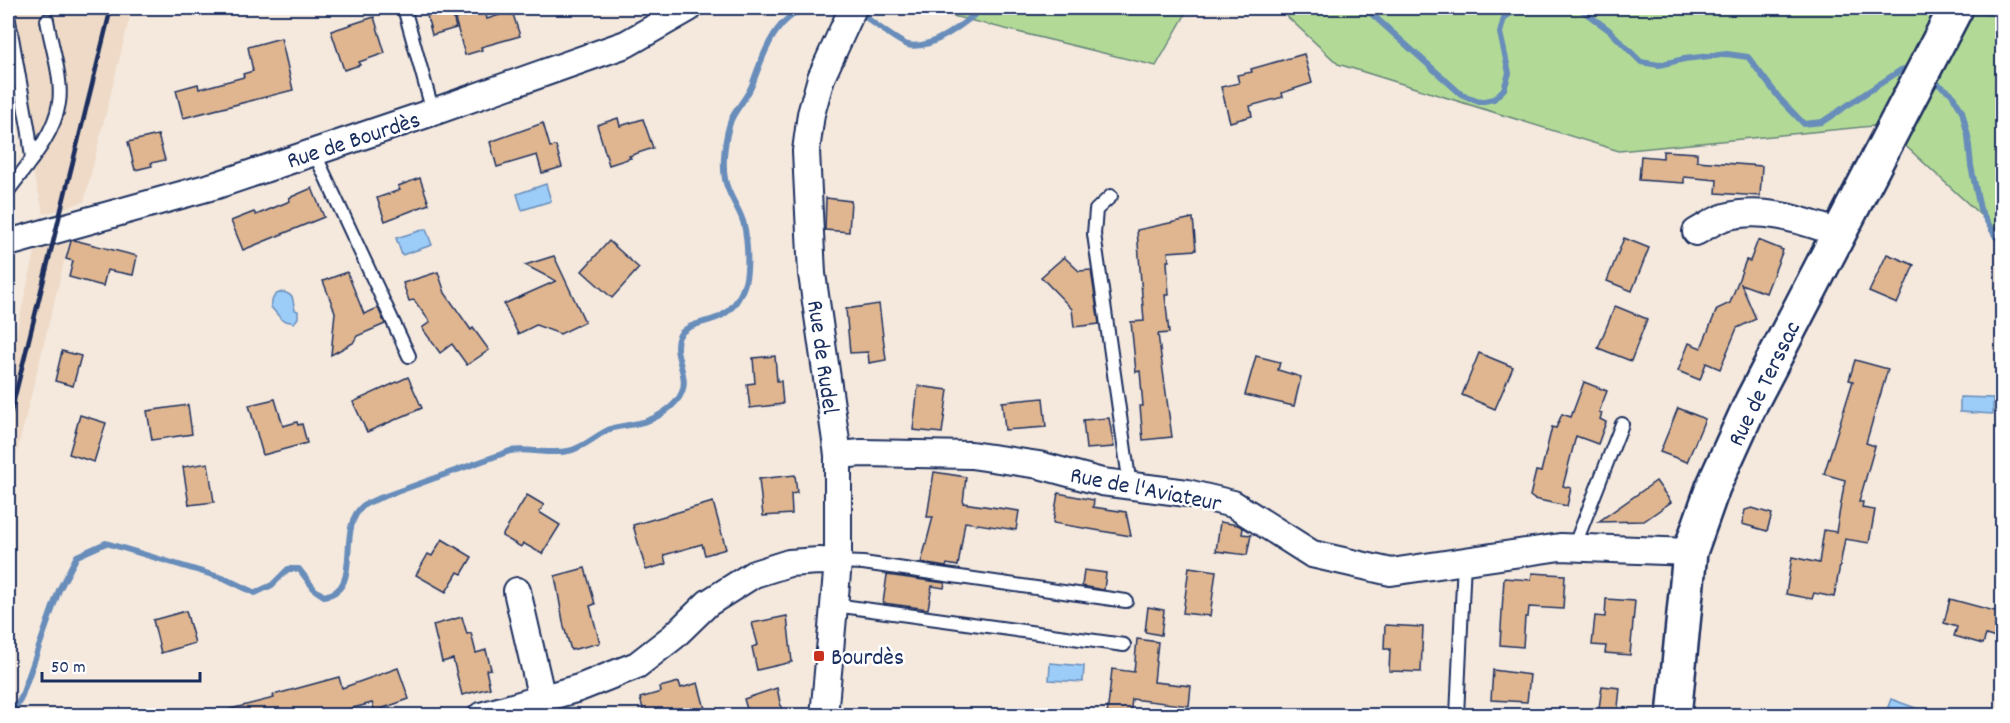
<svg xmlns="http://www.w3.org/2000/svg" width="2010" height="723" font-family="Dekko,sans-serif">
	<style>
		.built { fill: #eedac7 }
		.green { fill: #b2da96; stroke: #66847a; stroke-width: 1.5 }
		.water { fill: #9cccf8; stroke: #688dba; stroke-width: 1.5 }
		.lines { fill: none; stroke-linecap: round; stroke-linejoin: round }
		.stream { stroke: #688dba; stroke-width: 6 }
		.building { fill: #dfb690; stroke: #1b2f5e; stroke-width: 1.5 }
		.lane-casing { stroke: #1b2f5e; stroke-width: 16 }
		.street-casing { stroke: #1b2f5e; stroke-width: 30 }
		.secondary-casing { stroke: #1b2f5e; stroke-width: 38 }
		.lane { stroke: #fff; stroke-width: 12 }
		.street { stroke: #fff; stroke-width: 26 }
		.secondary { stroke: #fff; stroke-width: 33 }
		.rail { stroke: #1b2f5e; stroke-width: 4.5 }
		.poi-dot { fill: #c8321e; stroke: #fff; stroke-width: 2 }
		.labels { text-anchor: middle; stroke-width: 5; stroke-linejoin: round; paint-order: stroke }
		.street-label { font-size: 24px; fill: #1b2f5e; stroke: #fff }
		.poi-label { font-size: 24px; fill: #1b2f5e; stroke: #fff; text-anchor: start }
	</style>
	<rect width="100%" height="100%" fill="#f5e9de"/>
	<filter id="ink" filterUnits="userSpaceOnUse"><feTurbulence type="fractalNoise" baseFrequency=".0167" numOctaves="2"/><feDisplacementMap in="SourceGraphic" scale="12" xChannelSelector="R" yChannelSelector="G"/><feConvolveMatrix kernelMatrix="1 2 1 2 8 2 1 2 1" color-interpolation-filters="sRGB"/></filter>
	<g filter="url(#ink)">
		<g class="built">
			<polygon points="8,8 132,8 84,202 44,214 8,81"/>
			<polygon points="69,242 8,489 8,366 36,248"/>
		</g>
		<g class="green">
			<polygon points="920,8 1189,8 1156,66"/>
			<polygon points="1278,8 1910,8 2002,16 2002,235 1883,125 1619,151 1338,64"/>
		</g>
		<g class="water">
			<polygon points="546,184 551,201 522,210 517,194"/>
			<polygon points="426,229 432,245 402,255 396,238"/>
			<path d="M284 292 292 296 295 310 298 311V318L294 323 282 320 271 307C272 298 274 293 284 292Z"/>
			<polygon points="1960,397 1993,398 1993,414 1960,412"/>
			<polygon points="1050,663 1084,666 1083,682 1049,680"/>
			<polygon points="1891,699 1921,710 1919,715 1885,715"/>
		</g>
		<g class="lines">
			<g class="stream">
				<polyline points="1365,8 1461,94 1479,102 1494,99 1504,89 1509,73 1500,33 1504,18 1517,8"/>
				<polyline points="1579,8 1609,30 1641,62 1659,65 1684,59 1727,54 1748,57 1780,99 1804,124 1822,122 1901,70 1913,67"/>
				<path d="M857 13 864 16C874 23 898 42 908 45 931 51 967 21 983 8"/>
				<polyline points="1929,78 1951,93 1962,111 1968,136 1971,166 1980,209 1996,237 2002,241"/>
				<path d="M11 716 21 698 59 590 77 556 106 543 226 579 255 593 272 585 288 569H299L315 590 324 596C365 590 334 528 364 505 368 502 373 501 377 499L510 451C529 448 549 455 568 451 585 448 597 433 613 428 621 426 631 425 639 423 655 420 676 407 682 392 689 375 673 356 678 339 683 323 709 323 721 316 733 309 741 296 745 283 749 268 748 231 741 216 736 204 727 192 725 179 722 162 725 137 731 120 736 108 747 98 752 85 763 56 774 17 808 8"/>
			</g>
		</g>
		<g class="building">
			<polygon points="425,8 451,8 456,28 432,35"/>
			<polygon points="485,11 487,19 512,11 520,36 481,47 482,50 465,55 455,19"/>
			<polygon points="374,17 385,53 359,62 360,65 344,70 331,31"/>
			<polygon points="281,38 293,90 183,118 176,90 198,84 199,89 244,77 243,74 253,71 248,47"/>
			<polygon points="1304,54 1312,83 1282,93 1283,97 1250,106 1252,116 1230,122 1221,87 1239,83 1237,75 1252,72 1251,69"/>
			<polygon points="618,118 620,126 643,119 653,148 629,156 631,158 609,165 597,125"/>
			<polygon points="543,123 550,147 556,146 562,167 542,173 537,155 497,167 490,142"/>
			<polygon points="158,135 165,160 151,163 152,166 135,170 128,142"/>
			<polygon points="1663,151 1697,153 1697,161 1762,166 1760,196 1716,193 1717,180 1684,177 1684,183 1639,180 1641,156 1663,158"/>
			<polygon points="420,178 429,204 385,221 377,198 400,190 398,186"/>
			<polygon points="312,188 324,217 243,250 231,221 254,212 256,215 290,201 289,198"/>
			<polygon points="826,198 851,201 849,232 825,230"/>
			<polygon points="1193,218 1196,250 1168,252 1169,261 1167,261 1169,295 1165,295 1169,333 1158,334 1172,437 1143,440 1140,406 1143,406 1140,371 1136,372 1131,322 1144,321 1137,230"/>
			<polygon points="1624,238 1649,248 1632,291 1607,281"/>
			<polygon points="74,240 137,256 133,275 107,270 103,286 69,277 73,261 66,259 71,241"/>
			<polygon points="1758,240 1783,250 1766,293 1741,284 1756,319 1737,328 1720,369 1706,363 1700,380 1678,371 1689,343 1701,348 1717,309 1730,303 1746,260 1750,261"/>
			<polygon points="609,241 639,268 612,298 582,271"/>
			<polygon points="1887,254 1914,265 1897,304 1869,292"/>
			<polygon points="554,256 585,322 560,334 536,325 518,334 504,304 556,281 525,265"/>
			<polygon points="1064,257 1079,271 1091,270 1099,324 1074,327 1072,309 1041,277"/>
			<polygon points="347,272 364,314 378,308 385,324 357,336 353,343 331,355 335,312 323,281"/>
			<polygon points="438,272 445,293 471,330 473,328 489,350 467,365 452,344 440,353 422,328 430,322 414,300 409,301 403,283"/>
			<polygon points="879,304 886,360 869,363 868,352 850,353 846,309"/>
			<polygon points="1615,306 1647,319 1631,361 1598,348"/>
			<polygon points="62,351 81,356 73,386 55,381"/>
			<polygon points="1479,353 1513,367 1495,409 1462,395"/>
			<polygon points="775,356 777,381 781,381 783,404 750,408 747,384 755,383 753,358"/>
			<polygon points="1256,356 1280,362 1278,370 1301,377 1294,406 1245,395"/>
			<polygon points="1855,360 1888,369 1866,443 1875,446 1859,502 1863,502 1862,508 1875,510 1869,543 1845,539 1834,597 1814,593 1812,599 1786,594 1792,557 1819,563 1824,530 1836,532 1845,480 1824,474 1853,381 1849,380"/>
			<polygon points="408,377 422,408 367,432 353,402"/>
			<polygon points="1584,382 1607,391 1599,412 1602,413 1600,419 1606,422 1598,444 1576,436 1563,486 1571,488 1567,506 1534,499 1530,496 1536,471 1541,472 1552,427 1556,428 1562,414 1571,417"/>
			<polygon points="918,386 948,390 942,433 913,430"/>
			<polygon points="1043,398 1046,427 1005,430 1002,402"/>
			<polygon points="275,399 283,426 297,422 298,425 302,424 307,443 263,455 249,405"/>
			<polygon points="188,405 192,434 152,440 147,411"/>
			<polygon points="1678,408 1705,419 1687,462 1660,452"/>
			<polygon points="80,415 106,423 94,462 69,454"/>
			<polygon points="1109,418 1114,447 1086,449 1083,420"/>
			<polygon points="208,463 214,502 189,505 183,467"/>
			<polygon points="934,472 966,477 963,503 1019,511 1016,530 965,522 958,566 947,564 946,567 921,563 933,517 927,517"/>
			<polygon points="795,475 797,493 791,494 792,514 763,516 759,479"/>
			<polygon points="1656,481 1671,502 1644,521 1598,522"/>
			<polygon points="1058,493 1094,500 1093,507 1126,512 1131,536 1053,523"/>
			<polygon points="527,495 544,505 539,512 560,525 542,554 523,543 521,547 502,536"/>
			<polygon points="713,502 726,549 705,555 702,544 664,555 666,564 646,570 633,525"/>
			<polygon points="1752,508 1772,514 1767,531 1742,524 1745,510"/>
			<polygon points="1220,522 1238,525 1243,528 1242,534 1251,535 1247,555 1216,551"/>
			<polygon points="442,539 472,557 462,574 458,572 446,592 416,575 428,554 432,556"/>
			<polygon points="1189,567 1216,571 1210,616 1183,613"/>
			<polygon points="585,568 595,604 590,606 600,643 571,650 564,627 555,576"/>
			<polygon points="1084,570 1106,573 1104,590 1082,586"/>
			<polygon points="1532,573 1565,575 1563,609 1529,607 1528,617 1525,617 1523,647 1500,645 1504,578 1531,580"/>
			<polygon points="887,575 945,583 944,588 932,586 928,609 883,603"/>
			<polygon points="1606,599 1635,601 1630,655 1605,653 1606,646 1592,645 1595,616 1605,617"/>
			<polygon points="1950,599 2002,613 2002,640 1986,635 1983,644 1954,636 1957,627 1944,623"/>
			<polygon points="1148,607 1164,610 1161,635 1145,632"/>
			<polygon points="186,611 195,643 161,653 153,620"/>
			<polygon points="787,616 792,662 757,670 752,647 758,645 752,623"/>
			<polygon points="462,617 467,634 471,633 476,653 486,650 491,669 486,670 490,688 462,695 453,659 442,662 433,625"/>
			<polygon points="1385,625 1423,627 1421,672 1389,671 1390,649 1384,649"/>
			<polygon points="1137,639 1158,642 1154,682 1191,686 1189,706 1132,699 1130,716 1107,716 1112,669 1134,672"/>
			<polygon points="398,668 409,699 375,711 372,703 323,716 231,716 230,709 274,698 273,695 339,677 342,688"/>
			<polygon points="1493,670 1530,675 1527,702 1491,700"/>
			<polygon points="679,682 681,688 698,683 707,716 645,716 640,698 661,692 660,687"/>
			<polygon points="1602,686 1620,688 1617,716 1598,716"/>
			<polygon points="777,688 783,716 749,716 744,699"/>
		</g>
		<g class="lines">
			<g class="lane-casing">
				<g id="lane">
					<polyline points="404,8 433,112"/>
					<polyline points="8,15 29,133 32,159"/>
					<polyline points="314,152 409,356"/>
					<path d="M8 191C27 165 54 136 59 103 63 79 51 45 47 20"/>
					<polyline points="1111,196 1096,210 1094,234 1130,486"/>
					<polyline points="1574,547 1622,424"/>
					<polyline points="838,562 863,563 1126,601"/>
					<polyline points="835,605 1124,645"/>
					<polyline points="1457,716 1464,560"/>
				</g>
			</g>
			<g class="street-casing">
				<g id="street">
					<path d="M1696 232C1705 227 1715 220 1725 217 1764 206 1802 221 1839 233"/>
					<polyline points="8,243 217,185 433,112 626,44 689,8"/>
					<polyline points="838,455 862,453 971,455 1039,465 1102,482 1187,493 1233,504 1312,554 1391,572 1560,547 1690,552"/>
					<polyline points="517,591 542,699"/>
					<polyline points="481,716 579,688 637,665 673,637 708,603 754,574 789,563 819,561 838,562"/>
					<polyline points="824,716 838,562 838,455 812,274 806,151 811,114 821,78 853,8"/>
				</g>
			</g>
			<g class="secondary-casing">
				<polyline id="secondary" points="1674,716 1690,552 1713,487 1752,401 1956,8"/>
			</g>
			<use href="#lane" class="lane"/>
			<use href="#street" class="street"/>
			<use href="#secondary" class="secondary"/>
			<polyline class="rail" points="8,424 111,8"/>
		</g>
	</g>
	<rect class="poi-dot" x="813" y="650" width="12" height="12" rx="3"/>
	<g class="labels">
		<g class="street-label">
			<text transform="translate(353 139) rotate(-18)" y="8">Rue de Bourdès</text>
			<text transform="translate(824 357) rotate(82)" y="8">Rue de Rudel</text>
			<text transform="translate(1763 383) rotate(-64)" y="8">Rue de Terssac</text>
			<text transform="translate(1146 488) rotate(11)" y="8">Rue de l'Aviateur</text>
		</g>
		<g class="poi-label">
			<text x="831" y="664">Bourdès</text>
		</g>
	</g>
	<rect width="2010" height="723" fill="none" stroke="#fff" stroke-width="30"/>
	<rect x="15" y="15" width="1980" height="693" fill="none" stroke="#1b2f5e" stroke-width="2" filter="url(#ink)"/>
	<path d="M42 672v9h158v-9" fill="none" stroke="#1b2f5e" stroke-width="3"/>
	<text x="51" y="672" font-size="18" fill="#1b2f5e" stroke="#ffffff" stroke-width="4.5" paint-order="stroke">50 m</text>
</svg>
